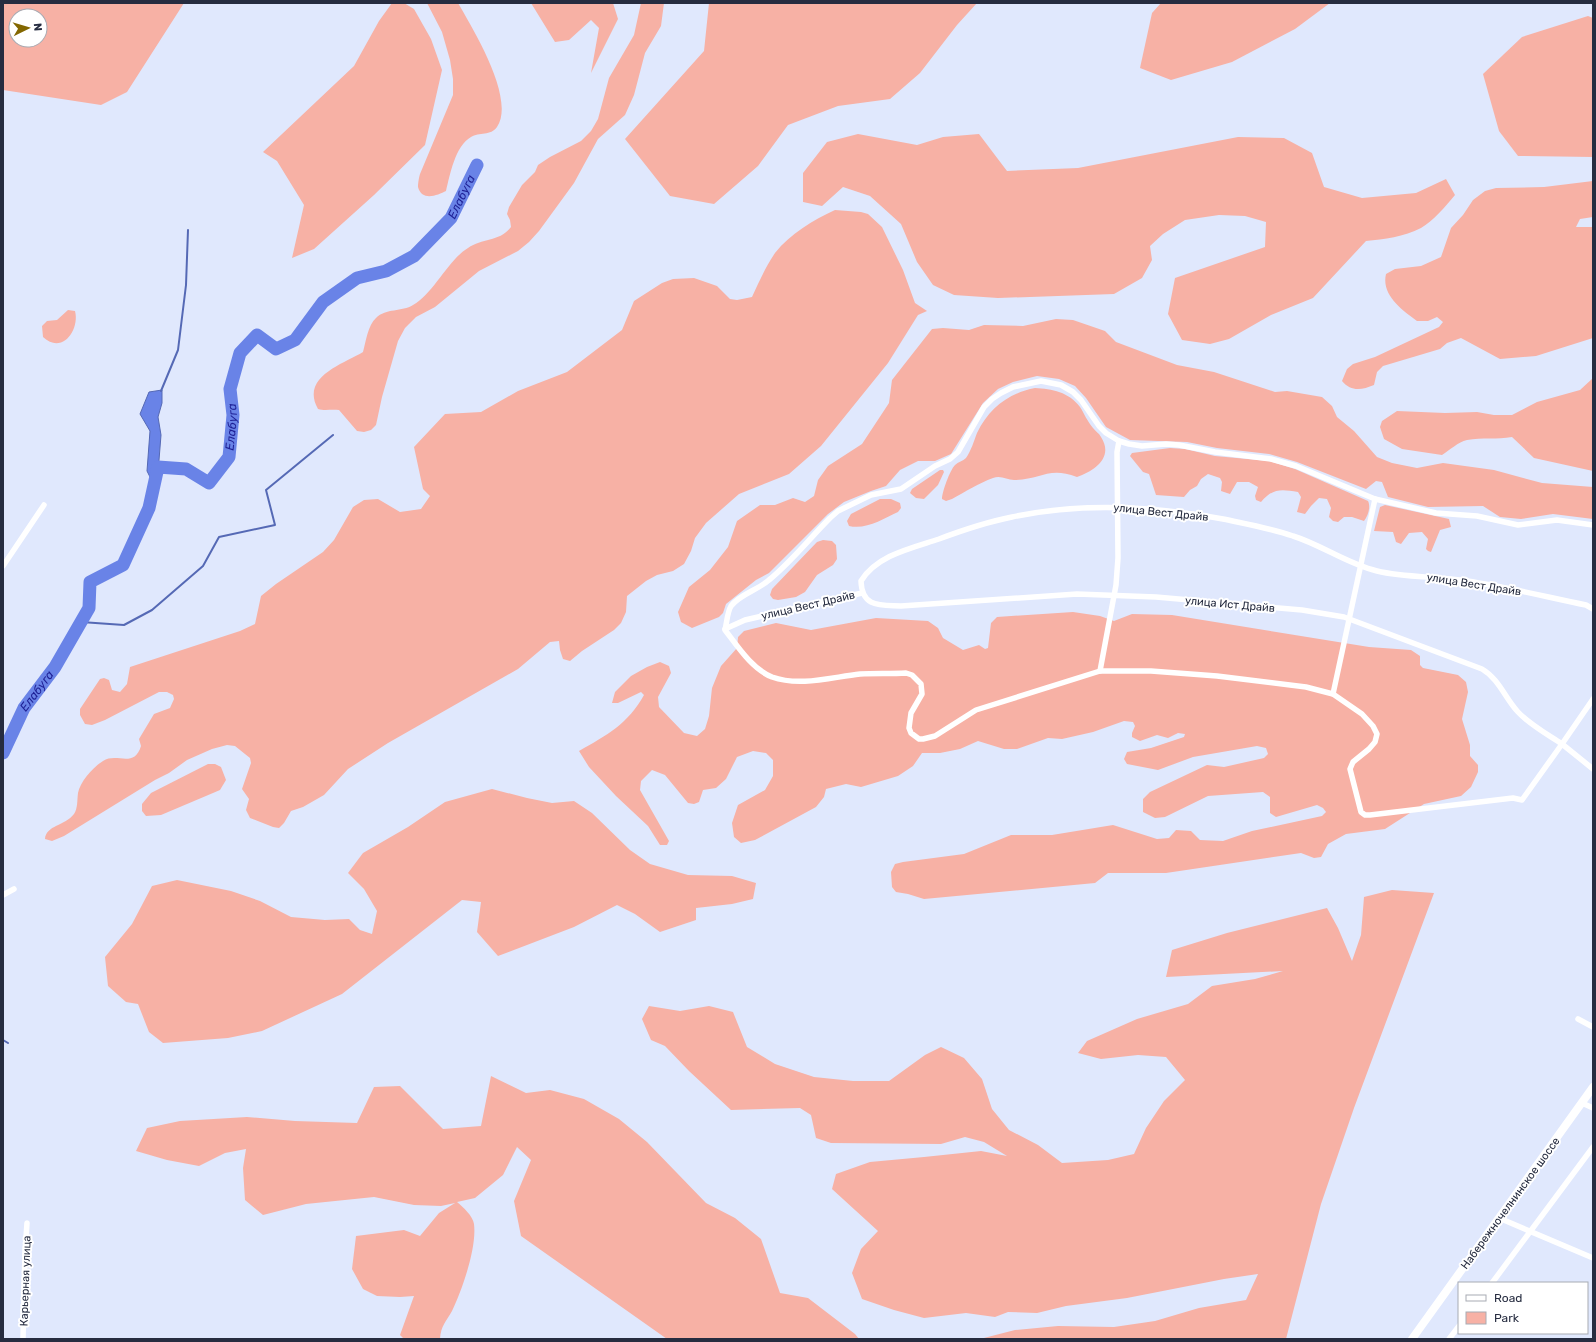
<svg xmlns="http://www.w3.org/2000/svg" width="1596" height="1342" font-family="Rubik,sans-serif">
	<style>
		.green { fill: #f7b1a5; fill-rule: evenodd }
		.water { fill: #6983e7; stroke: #5569b5 }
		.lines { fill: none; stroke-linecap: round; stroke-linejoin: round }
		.stream { stroke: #5569b5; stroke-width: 2 }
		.river { stroke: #6983e7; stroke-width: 13 }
		.minor { stroke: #fff; stroke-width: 5.5 }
		.secondary { stroke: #fff; stroke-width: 8 }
		.labels { text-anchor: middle; stroke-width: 4; stroke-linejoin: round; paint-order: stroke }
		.street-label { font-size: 11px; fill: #262c40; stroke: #fff }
		.water-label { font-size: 12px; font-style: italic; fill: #1d1f94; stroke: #fff }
	</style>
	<rect width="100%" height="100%" fill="#e0e8fd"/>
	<g class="green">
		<path d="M3 3H184L127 92 101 105 3 90ZM16 16H40V40H16Z"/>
		<polygon points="392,3 404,3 414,9 431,39 442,70 425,145 374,195 314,249 292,258 304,205 277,161 263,152 354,66 379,21"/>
		<path d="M427 3H458C473 29 516 99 497 127 491 136 479 132 471 137 455 146 450 175 446 191 438 195 422 202 418 187 418 183 419 177 420 174L453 95V79L450 60 442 32Z"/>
		<polygon points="531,3 613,3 618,19 591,73 599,28 591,20 569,40 555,42"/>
		<path d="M641 3H664L661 26 645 53 634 95 625 115 598 139 574 183 539 231 529 242 518 251 479 271 435 307 416 317 405 328 398 341 382 397 376 425 371 430 364 432 357 431 339 410C331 409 325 411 318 409 300 377 343 364 363 352 366 341 368 325 376 318 386 308 402 312 413 305 434 293 448 260 468 248 482 238 500 242 511 227L510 220 507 214 509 207 522 185 535 172 538 165 550 157 581 141 591 131 598 119 609 78 634 35Z"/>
		<polygon points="709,3 977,3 957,25 920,73 890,99 838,106 788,125 758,166 714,204 670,196 625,139 704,51"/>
		<polygon points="1161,3 1330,3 1295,29 1232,62 1171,80 1140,68 1152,13"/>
		<polygon points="1588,16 1593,18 1593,157 1518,156 1499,131 1483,74 1522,37"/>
		<path d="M858 134 917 145 943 137 979 134 1007 171 1078 168 1238 137 1284 138 1312 153 1324 187 1362 198 1416 193 1446 179 1455 195C1446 206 1433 221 1421 228 1404 237 1384 239 1366 241L1313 298 1271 315 1229 339 1210 344 1182 340 1168 314 1175 278 1265 247 1266 222 1245 216 1219 215 1185 220 1163 234 1150 246 1152 260 1142 278 1114 294 998 298 954 295 933 285 917 262 901 224 870 196 843 187 822 206 803 202V173L827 142Z"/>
		<path d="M1593 181V217L1580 219 1576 227H1593V338L1536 356 1500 359 1461 338 1447 343 1440 349 1383 366 1377 372 1374 385C1362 390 1351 392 1342 381L1347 369 1353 364 1375 357 1439 327 1443 322 1437 317 1428 321H1417C1402 310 1381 295 1386 274L1395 269 1421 266 1441 257 1451 228 1463 215 1473 200 1485 191 1496 188 1544 187Z"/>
		<path d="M835 210 861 212 868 214 882 227 903 270 915 303 927 311 918 315 888 363 821 446 789 474 739 494 706 523 695 538 691 551 684 564 673 571 657 575 646 581 627 596 626 612 621 623 614 630 582 651 570 661 563 659 560 650 559 641 550 642 518 669 388 743 348 769 324 795 303 807 291 811 284 823 279 828 273 827 250 818 246 810 249 799 242 789 251 763 250 758 235 746 227 745 212 749 187 760 169 773 155 780 64 836 52 841 45 839C46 825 65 826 74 814 78 808 77 800 78 793 80 782 93 767 103 761 117 752 134 769 141 746L139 739 154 714 170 708 174 699 173 695 167 692H159L105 720 92 725 85 724 80 715V709L100 679 104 678 109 680 112 690 120 692 127 684 130 667 240 631 255 624 261 596 276 584 323 552 334 540 353 507 364 500 378 499 400 512 421 509 430 496 423 489 414 447 445 414 481 412 518 391 567 372 622 330 634 301 662 283 673 279 694 278 717 286 730 299 737 300 752 297C759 282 766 266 775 253 790 234 813 220 835 210Z"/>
		<path d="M68 310 75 311C80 330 62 355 43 337L42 326 47 321 57 320Z"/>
		<polygon points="1056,319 1073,320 1105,331 1116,342 1177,365 1214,372 1275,392 1287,391 1322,397 1332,406 1337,417 1354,431 1377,457 1392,463 1417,468 1443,463 1494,470 1542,483 1593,487 1593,519 1553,514 1521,519 1500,517 1483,506 1428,507 1388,497 1382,482 1376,481 1366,489 1297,462 1269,454 1217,448 1187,442 1130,440 1106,427 1086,398 1075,386 1059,379 1037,376 1013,382 998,389 983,403 951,454 935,461 918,461 900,470 886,486 871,491 844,502 828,514 769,573 756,580 726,604 723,613 719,617 692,628 681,622 678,612 689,587 710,570 728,547 737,521 760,505 775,505 793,498 805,502 814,496 818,480 828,466 862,444 889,403 892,380 932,329 943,328 969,330 984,325 1023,326"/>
		<path d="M1593 378V471L1534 458 1512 437C1497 440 1482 437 1467 440 1458 442 1450 450 1442 455L1402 449 1384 439 1380 427 1382 421 1397 411 1445 413 1477 412 1494 415H1512L1537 402 1580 390Z"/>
		<path d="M1035 388C1052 389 1069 392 1080 407 1084 413 1087 421 1093 428 1095 431 1099 433 1101 437 1114 457 1095 471 1077 477 1048 466 1041 480 1014 480 1007 480 1001 475 993 478 979 483 965 492 952 499L946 501 942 499C942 492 950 470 955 465 958 462 963 461 966 458 971 451 974 441 977 433 989 408 1009 393 1035 388Z"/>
		<path d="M1170 448 1185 449 1215 456 1269 461 1295 469 1368 501C1371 507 1368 516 1364 521L1352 517H1344L1338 522 1333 521 1329 517 1331 508 1327 499 1319 498 1311 506 1305 514 1297 512 1301 497 1298 492C1281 489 1273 488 1261 502L1256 500 1255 496 1258 487 1249 482H1237L1230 494 1221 491 1222 482 1220 478 1208 474 1201 479 1197 486 1190 490 1184 497 1156 495 1149 474 1143 472 1130 456 1132 453Z"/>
		<polygon points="940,470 943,470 944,472 938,485 924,499 916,498 910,493 912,489"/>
		<path d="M880 499H891L900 503 901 508 898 512C883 519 866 530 849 526L847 521 851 514Z"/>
		<polygon points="1385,505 1449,519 1451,527 1440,530 1431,552 1428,551 1426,549 1428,539 1422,532 1409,533 1401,544 1396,542 1393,532 1374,531 1380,507"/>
		<polygon points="823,540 832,541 836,545 837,559 833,565 817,575 805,592 796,597 778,600 773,599 770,595 772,589 817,542"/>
		<path d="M1073 612 1100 616 1114 621 1132 614 1172 615 1369 647 1411 650 1420 656V665L1423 668 1458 675 1466 682 1468 692 1462 719 1470 745V756L1478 765V772L1471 787 1461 796 1424 804 1385 829 1346 834 1328 844 1321 857 1314 858 1301 853 1166 873H1108L1095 883 924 899 908 894 896 892 892 887 891 872 895 864 903 862 964 854 1011 835H1052L1113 825 1157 839 1169 838 1176 830 1191 831 1200 840 1223 841 1252 831 1322 816 1326 812 1323 808 1317 805 1276 817 1270 813V797L1263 792 1208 796 1165 817 1155 818 1143 812V799L1150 792 1207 765 1224 767 1264 758 1268 754 1266 748 1257 746 1193 757 1158 770 1127 764 1124 759 1127 752 1151 748 1184 737 1185 734 1178 733 1168 738 1157 735 1140 741 1132 737V733L1135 726 1133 722 1124 721 1093 732 1062 739 1048 738 1017 749H1004L978 741 960 749 940 753H922L913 766 898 776 861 787 846 784 826 789 824 797 816 807 755 840 741 843 734 837 732 823 738 805 765 790 773 776V760L766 753 753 751 737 757 726 779 716 788 703 790 699 802 694 804 688 803 665 775 652 770 641 781 640 790 669 841 667 845H660L648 826 616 796 589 767 579 751C607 735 628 724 644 695L641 692 618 703H612L615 692 631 676 647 667 660 662 669 666 671 673 658 697 659 707 684 733 697 736 705 729 709 716 712 688 721 666 737 648 738 637 744 631 776 623 811 630 876 618 928 621 938 628 943 638 963 650 979 645 985 649 988 648 991 623 997 617Z"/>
		<polygon points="208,764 215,764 221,767 226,780 220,790 213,793 161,815 146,816 142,811 142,804 151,793"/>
		<polygon points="492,789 527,798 552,803 574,801 592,813 630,850 650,864 688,875 732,876 756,883 753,899 732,904 696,908 696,920 660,932 635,914 617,905 574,927 498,956 477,932 481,902 462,900 342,994 262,1031 228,1038 163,1043 149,1032 138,1004 126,1002 108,986 105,957 132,924 152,886 177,880 231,891 260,901 291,917 325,920 349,919 360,930 372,934 377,911 364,889 348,873 363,853 408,827 445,802"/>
		<polygon points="1392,890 1434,893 1354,1108 1321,1204 1286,1339 980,1339 1015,1330 1058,1326 1114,1327 1155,1321 1199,1308 1246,1300 1258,1274 1224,1279 1127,1298 1066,1306 1037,1313 1008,1312 995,1317 966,1313 924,1318 894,1310 862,1299 852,1273 861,1249 878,1231 832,1189 836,1174 870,1162 924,1157 981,1151 1007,1156 984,1142 965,1137 941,1144 831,1143 816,1138 811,1115 800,1108 731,1110 689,1071 665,1046 651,1040 642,1019 649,1006 680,1011 709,1006 733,1012 747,1047 775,1064 814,1077 853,1081 889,1081 925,1055 941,1047 964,1058 982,1079 992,1109 1009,1130 1038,1145 1062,1163 1108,1160 1134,1154 1146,1128 1164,1101 1185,1080 1166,1057 1138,1055 1101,1059 1078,1053 1087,1041 1137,1019 1188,1004 1212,986 1255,979 1283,971 1166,977 1172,950 1227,933 1327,908 1338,928 1352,961 1361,935 1364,897"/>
		<path d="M491 1076 526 1093 550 1090 584 1099 619 1119 647 1142 706 1203 735 1218 761 1239 780 1293 808 1298 855 1334 859 1339H667L521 1236 514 1201 531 1160 517 1147 503 1175 475 1198 457 1202C463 1207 473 1216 474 1224 477 1248 462 1290 452 1311 446 1322 441 1325 440 1339H404L400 1335 414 1296 400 1297 377 1296 363 1289 352 1269 356 1236 404 1230 420 1236 439 1213 455 1203 441 1206 414 1205 374 1197 306 1204 263 1215 245 1200 243 1168 246 1149 225 1153 199 1166 167 1160 136 1151 147 1128 180 1121 247 1117 295 1121 357 1123 374 1087 400 1086 443 1129 481 1126Z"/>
	</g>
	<polygon class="water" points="162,390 162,403 158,417 161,435 159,460 158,467 150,477 147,471 150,431 140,414 149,392"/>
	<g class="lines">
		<g class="stream">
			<polyline points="161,391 178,350 186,285 188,230"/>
			<polyline points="81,622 124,625 152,610 203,566 219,537 275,525 266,490 333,435"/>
			<polyline points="3,1040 8,1043"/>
		</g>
		<path class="river" id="s1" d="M3 753 24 708 55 667 89 608 90 582 123 565 149 508 158 467 186 469 209 483 229 457 233 415 230 389 240 353 257 335 276 349 295 340 323 302 357 278 386 271 414 256 451 218 477 165"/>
		<g class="minor">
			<path d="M1593 525 1557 520 1518 525 1477 516 1436 513 1375 499 1296 466 1271 459 1215 452 1179 445 1166 444 1142 446 1129 444 1119 441 1106 433 1099 426 1081 400 1073 392 1061 385 1041 381 1013 387 1001 393 992 399 984 407 958 452 950 459 935 466 901 489 871 495 838 511 830 518C810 538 791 562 769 580 758 590 740 594 731 606 727 613 727 622 725 630 738 647 752 669 772 677 800 687 832 677 860 674 875 673 890 674 906 673L912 675 921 684 922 694 911 713 909 728 911 733 919 739H923L935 736 976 710 1100 671H1151L1217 676 1306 687 1333 694 1362 714 1373 726 1377 734 1375 742 1369 749 1353 762 1350 769 1361 812 1365 815H1370L1513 798 1522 800 1562 744C1547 734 1530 725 1518 712 1505 698 1499 679 1482 669L1344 617 1302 610 1156 597 1077 594 901 606C880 605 862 608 861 581 877 555 912 548 939 539 963 530 987 522 1012 517 1082 502 1153 506 1223 519 1246 524 1270 528 1293 536 1322 545 1347 564 1377 571 1406 578 1437 576 1467 581 1507 587 1547 597 1586 605L1593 609"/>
			<polyline points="3,566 44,505"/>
			<polyline points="725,629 745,620 862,593"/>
			<polyline points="1100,671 1116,585 1118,558 1117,452 1119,441"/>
			<polyline points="1333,694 1375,499"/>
			<polyline points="1593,699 1562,744 1593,769"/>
			<polyline points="3,895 14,889"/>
			<polyline points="1578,1019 1593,1027"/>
			<polyline points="1582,1103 1593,1108"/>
			<polyline points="1499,1218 1593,1258"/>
			<polyline points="1492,1283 1593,1147"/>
			<polyline points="23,1339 25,1252 27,1223"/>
			<polyline points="1449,1339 1459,1326"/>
		</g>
		<polyline class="secondary" points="1412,1339 1593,1087"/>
	</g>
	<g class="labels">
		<g class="street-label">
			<text transform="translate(1161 512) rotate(6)" y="4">улица Вест Драйв</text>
			<text transform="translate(1474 584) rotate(9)" y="4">улица Вест Драйв</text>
			<text transform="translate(1230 604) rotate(5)" y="4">улица Ист Драйв</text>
			<text transform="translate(808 605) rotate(-13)" y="4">улица Вест Драйв</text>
			<text transform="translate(1510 1203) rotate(-54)" y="4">Набережночелнинское шоссе</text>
			<text transform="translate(25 1281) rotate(-88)" y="4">Карьерная улица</text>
		</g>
		<g class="water-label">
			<text dy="4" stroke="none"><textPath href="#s1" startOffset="827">Елабуга</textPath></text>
			<text dy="4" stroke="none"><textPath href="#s1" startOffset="455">Елабуга</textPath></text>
			<text dy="4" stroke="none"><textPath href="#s1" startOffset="71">Елабуга</textPath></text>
		</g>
	</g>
	<rect width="1596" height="1342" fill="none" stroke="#262c40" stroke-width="8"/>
	<rect x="1458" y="1282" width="130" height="52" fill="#ffffff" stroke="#a8abb3"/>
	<rect x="1466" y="1295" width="20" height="6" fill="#ffffff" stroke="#a8abb3"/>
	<text x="1494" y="1302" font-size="12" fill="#262c40">Road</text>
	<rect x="1466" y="1312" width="20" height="12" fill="#f7b1a5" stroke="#a8abb3"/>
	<text x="1494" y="1322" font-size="12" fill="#262c40">Park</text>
	<g transform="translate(28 28) rotate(85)"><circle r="19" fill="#ffffff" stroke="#a8abb3"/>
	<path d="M0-3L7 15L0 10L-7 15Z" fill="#836700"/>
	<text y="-6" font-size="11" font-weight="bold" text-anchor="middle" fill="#262c40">N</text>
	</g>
</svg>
